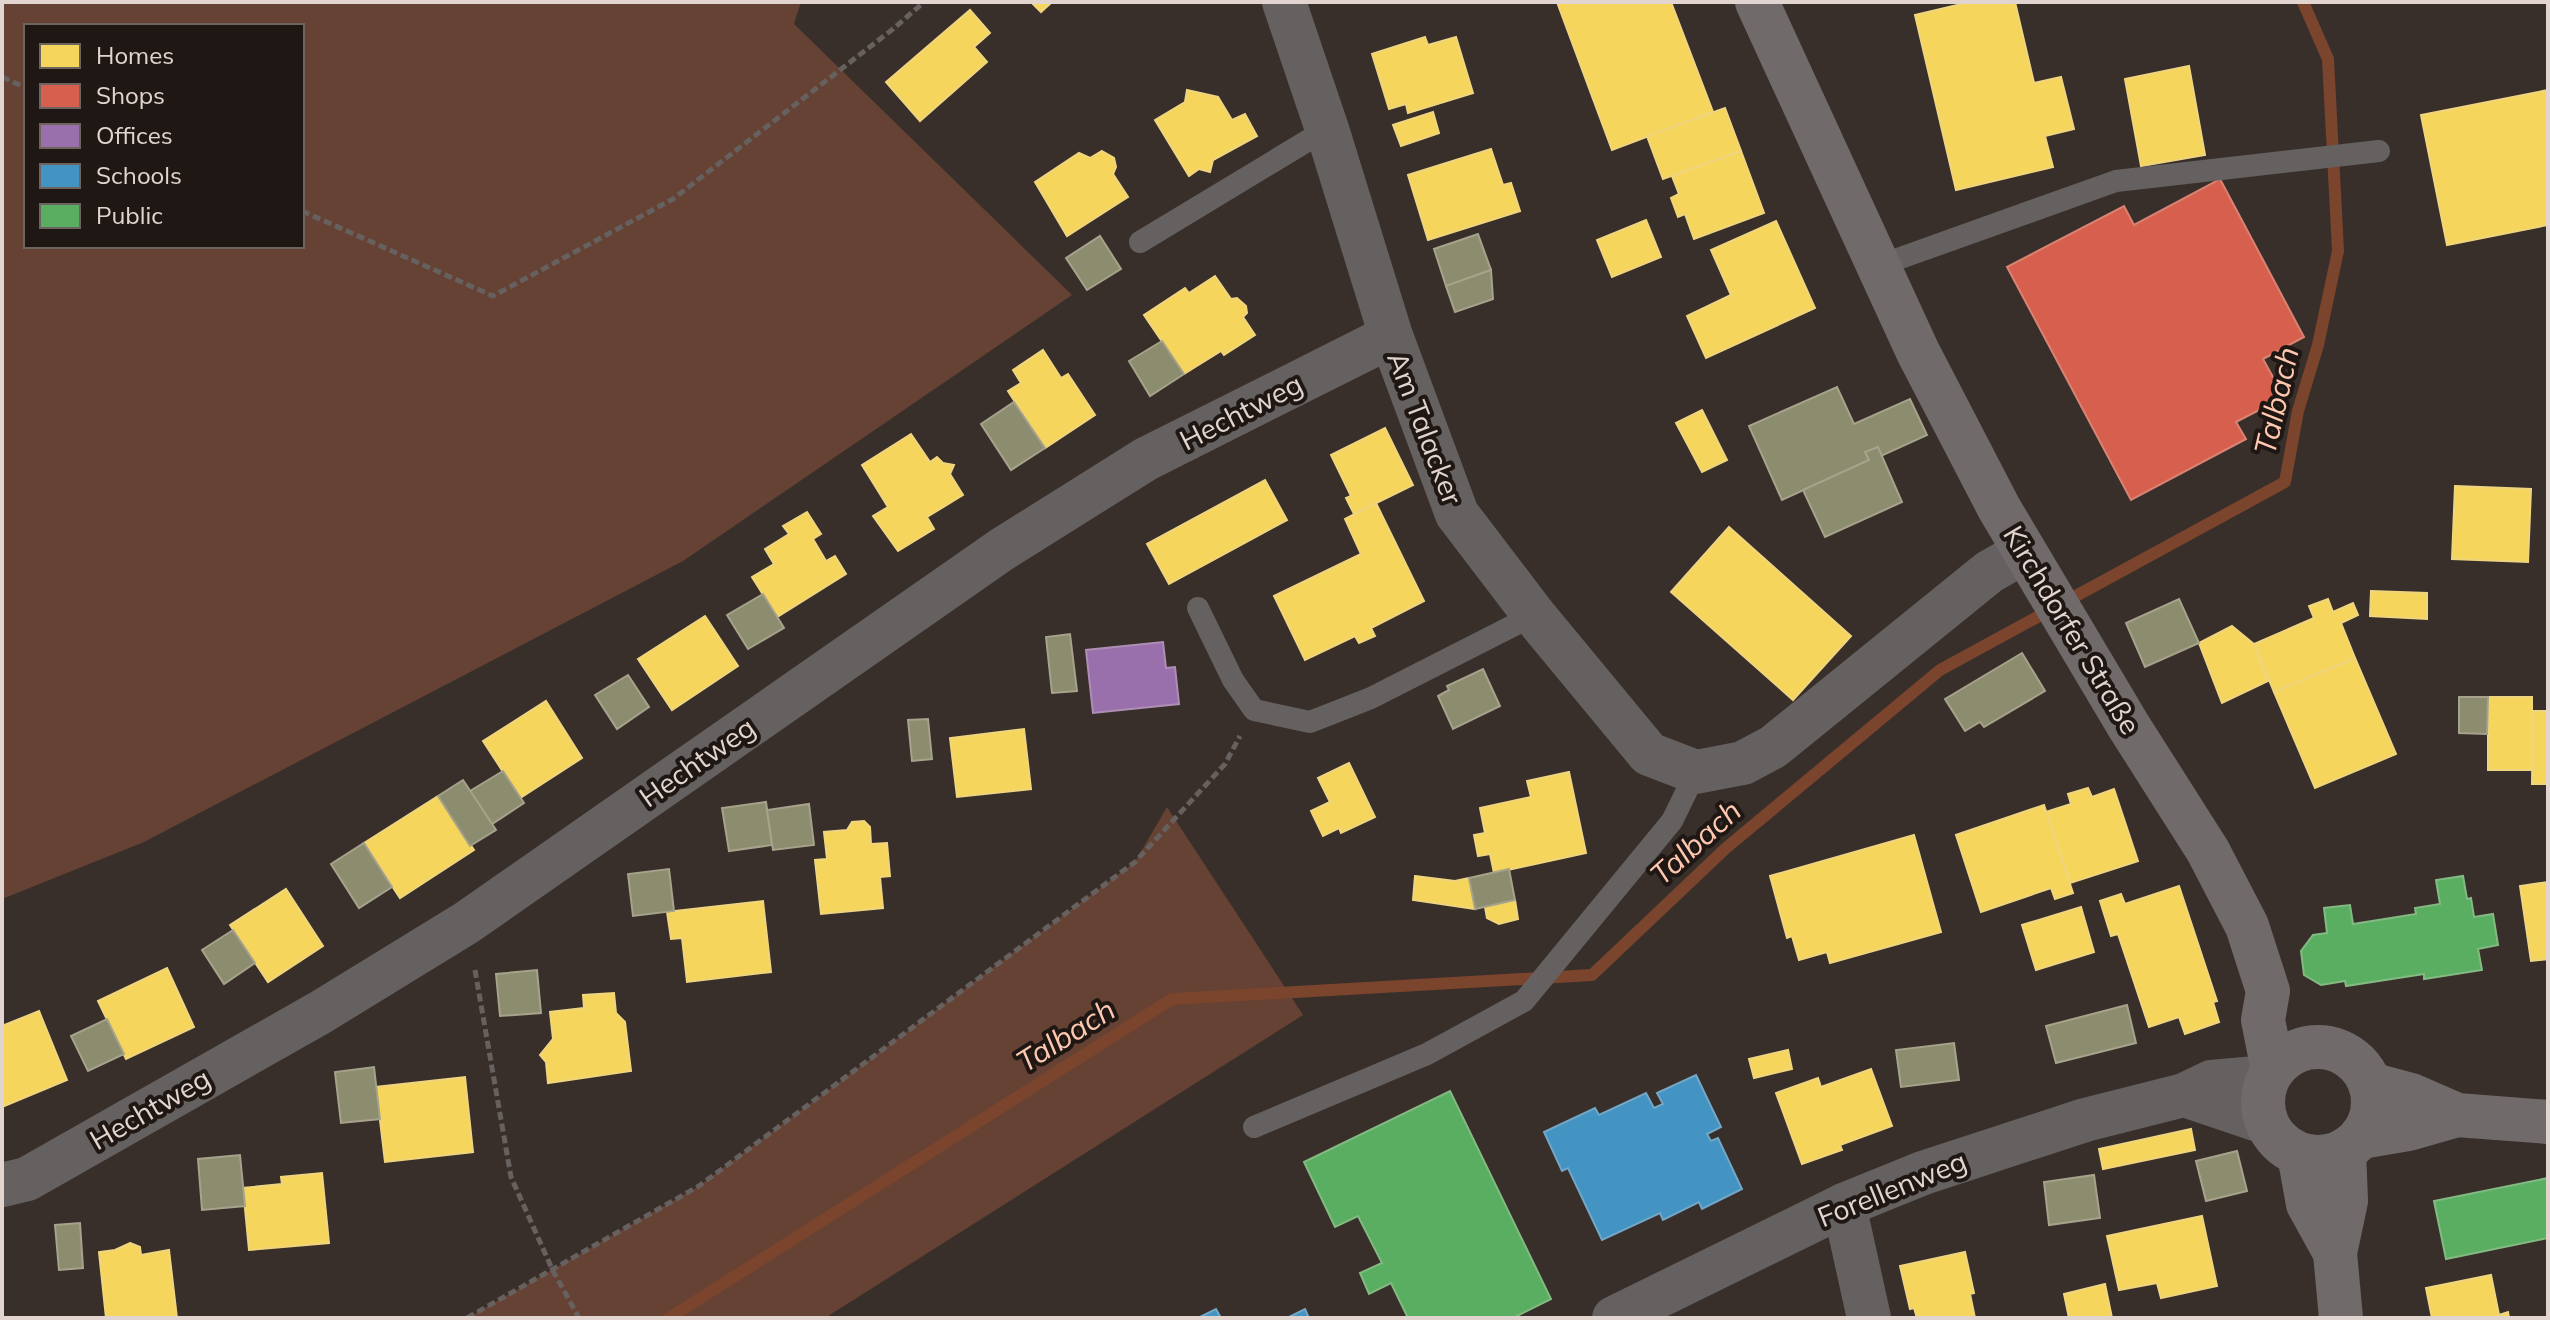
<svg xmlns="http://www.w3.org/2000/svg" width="2550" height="1320" font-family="Mulish,sans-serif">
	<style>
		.green { fill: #654234; fill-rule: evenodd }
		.homes { fill: #f6d55c; stroke: #f0d57f; stroke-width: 2 }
		.shops { fill: #d6604d; stroke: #da8374; stroke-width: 2 }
		.offices { fill: #9970ab; stroke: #af8eb6; stroke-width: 2 }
		.schools { fill: #4393c3; stroke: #73a7c7; stroke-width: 2 }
		.public { fill: #5aae61; stroke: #83ba82; stroke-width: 2 }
		.industry { fill: #8c8c6e; stroke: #a6a28b; stroke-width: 2 }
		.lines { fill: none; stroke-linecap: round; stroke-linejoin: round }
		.stream { stroke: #7a442d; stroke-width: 12 }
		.path { stroke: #66615f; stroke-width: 5; stroke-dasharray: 8 4; stroke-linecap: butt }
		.lane { stroke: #656160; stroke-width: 22 }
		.street { stroke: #656160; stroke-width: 44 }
		.secondary { stroke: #706b6a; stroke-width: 44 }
		.labels { text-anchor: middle; stroke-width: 8; stroke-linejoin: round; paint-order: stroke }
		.street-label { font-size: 28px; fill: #e2d5d0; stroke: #1f1713 }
		.water-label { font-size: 30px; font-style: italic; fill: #fec7b0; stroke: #1f1713 }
	</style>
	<rect width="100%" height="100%" fill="#392f2a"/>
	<g class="green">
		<path d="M2 2H801L794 24 1072 295 683 561 144 842 2 899ZM26 26H302V246H26Z"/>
		<polygon points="1167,807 1303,1015 825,1318 467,1318 699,1186 1135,862"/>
	</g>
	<g class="homes">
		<polygon points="1031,2 1052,2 1041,12"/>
		<polygon points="1557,2 1671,2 1713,112 1612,150"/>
		<polygon points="1970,2 2015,2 2034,83 2061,77 2074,129 2045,136 2053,167 1956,190 1915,15"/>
		<polygon points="970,10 990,33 974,47 987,62 920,121 886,82"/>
		<polygon points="1425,37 1428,45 1456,37 1473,93 1408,113 1406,104 1389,109 1372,54"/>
		<polygon points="2189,66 2205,155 2141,166 2125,79"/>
		<polygon points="1187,90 1218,97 1232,120 1245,114 1257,136 1213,160 1210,172 1199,169 1189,176 1155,120 1185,102"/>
		<polygon points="2548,90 2548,225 2447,245 2421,115"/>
		<polygon points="1725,108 1741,151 1663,179 1647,136"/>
		<polygon points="1433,112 1439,133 1401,146 1393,125"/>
		<polygon points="1491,149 1503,185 1511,183 1520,211 1428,240 1408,175"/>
		<polygon points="1102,151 1114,158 1116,167 1113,174 1128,197 1067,236 1035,182 1079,153 1090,158"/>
		<polygon points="1741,151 1764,213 1694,239 1685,214 1678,217 1671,198 1679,194 1672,176"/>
		<polygon points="1646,220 1661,257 1612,277 1597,240"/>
		<polygon points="1776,221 1815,308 1706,358 1687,316 1731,295 1711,250"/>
		<polygon points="1215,276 1231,299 1237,298 1246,306 1247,313 1243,317 1255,335 1224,355 1221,351 1184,374 1144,315 1185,288 1189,293"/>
		<polygon points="1043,350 1061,378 1068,374 1095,415 1045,448 1008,391 1021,383 1013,370"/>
		<polygon points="1702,410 1727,460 1702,472 1676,423"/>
		<polygon points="1385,428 1413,485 1354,514 1346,498 1351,496 1331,455"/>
		<polygon points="911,434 930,462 937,457 943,463 954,465 950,474 963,495 927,517 934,529 898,551 873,516 888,507 862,465"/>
		<polygon points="1265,480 1287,520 1169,584 1147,544"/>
		<polygon points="2455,486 2531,489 2528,562 2452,559"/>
		<polygon points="1376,503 1424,601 1371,628 1375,636 1359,643 1355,636 1305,660 1274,596 1361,554 1345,519"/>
		<polygon points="807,512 821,534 813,539 826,561 835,556 846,574 777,617 752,577 774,564 765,549 789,534 783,526"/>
		<polygon points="1729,527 1851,636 1793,700 1671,592"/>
		<polygon points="2371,591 2427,593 2427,619 2370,616"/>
		<polygon points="2328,599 2333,612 2353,603 2358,615 2341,623 2355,658 2274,692 2254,644 2314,618 2309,606"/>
		<polygon points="705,616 738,666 672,710 638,659"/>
		<polygon points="2232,626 2254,644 2268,681 2222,703 2199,643"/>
		<polygon points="2355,658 2396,754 2315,788 2274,692"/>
		<rect x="2488" y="697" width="44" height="73"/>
		<polygon points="546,701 582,758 520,798 483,741"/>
		<polygon points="2533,711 2548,711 2548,784 2532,784"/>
		<polygon points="1024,729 1031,789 957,797 950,738"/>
		<polygon points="1349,763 1375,817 1341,833 1339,828 1323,836 1311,811 1330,802 1318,778"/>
		<polygon points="1569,772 1586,853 1494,873 1490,854 1478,856 1474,835 1485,833 1480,808 1531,797 1527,781"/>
		<polygon points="2088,788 2092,797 2114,789 2138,861 2070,883 2046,812 2071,804 2068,794"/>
		<polygon points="438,796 474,850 400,898 364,843"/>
		<polygon points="2044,805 2073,893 2055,899 2051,888 1981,912 1956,835"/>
		<polygon points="864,821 870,827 871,844 887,843 890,876 880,877 883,908 821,914 815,860 827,859 824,832 847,830 852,822"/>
		<polygon points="1914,835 1941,932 1830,963 1827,952 1799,960 1792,936 1787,938 1770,876"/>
		<polygon points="1415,876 1455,881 1469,878 1475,909 1413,900"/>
		<polygon points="2548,882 2548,959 2531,961 2520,886"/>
		<polygon points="2179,886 2217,1001 2213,1002 2219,1022 2185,1034 2179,1017 2149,1027 2118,934 2111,936 2100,901 2121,894 2125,904"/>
		<polygon points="286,889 323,946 268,982 230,925"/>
		<polygon points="1515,900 1518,919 1499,924 1487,918 1485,907"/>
		<polygon points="763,901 771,972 687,982 682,938 671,939 667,912"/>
		<polygon points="2081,907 2094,952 2036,970 2022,925"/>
		<polygon points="167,968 194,1027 126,1059 98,1001"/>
		<polygon points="614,993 616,1013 625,1022 631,1071 548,1083 546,1062 540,1055 553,1039 550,1012 584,1008 583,995"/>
		<polygon points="39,1011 67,1080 2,1107 2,1026"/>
		<polygon points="1788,1050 1792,1069 1754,1078 1749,1059"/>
		<polygon points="1871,1069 1892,1126 1840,1145 1842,1150 1802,1164 1776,1093 1818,1078 1821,1087"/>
		<polygon points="465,1077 473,1152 385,1162 376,1087"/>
		<polygon points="2191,1129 2195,1150 2103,1169 2099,1149"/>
		<polygon points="322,1173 329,1243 249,1250 243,1188 282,1184 281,1177"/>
		<polygon points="2202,1216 2217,1286 2161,1298 2157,1283 2119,1290 2107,1236"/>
		<polygon points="130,1243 140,1247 141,1255 169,1250 177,1318 106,1318 99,1252 115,1250"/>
		<polygon points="1965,1252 1974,1293 1970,1294 1975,1318 1917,1318 1914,1308 1910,1309 1900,1266"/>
		<polygon points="2491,1275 2499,1315 2508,1312 2509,1318 2432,1318 2426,1288"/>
		<polygon points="2105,1284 2112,1318 2069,1318 2064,1294"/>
	</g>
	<polygon class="shops" points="2220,179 2304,337 2263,359 2284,397 2236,422 2246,439 2131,500 2007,267 2124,206 2134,225"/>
	<polygon class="offices" points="1163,642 1166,668 1175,667 1179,704 1093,713 1086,650"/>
	<g class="schools">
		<polygon points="1696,1075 1721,1127 1707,1134 1711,1141 1718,1138 1742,1189 1702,1209 1699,1202 1663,1220 1660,1213 1602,1240 1568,1168 1562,1171 1544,1132 1595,1108 1599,1115 1646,1093 1654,1108 1663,1104 1657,1093"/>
		<polygon points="1216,1309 1221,1318 1198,1318"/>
		<polygon points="1305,1309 1309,1318 1287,1318"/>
	</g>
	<g class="public">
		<polygon points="2463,876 2467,899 2471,898 2474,917 2493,914 2498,945 2478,949 2482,970 2424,979 2424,974 2346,986 2345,981 2321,985 2304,975 2301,951 2313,935 2327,933 2324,908 2350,905 2353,924 2416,914 2415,908 2440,904 2436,880"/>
		<polygon points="1450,1091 1551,1299 1513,1318 1408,1318 1391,1283 1369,1294 1360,1273 1382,1263 1358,1216 1335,1227 1304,1162"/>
		<polygon points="2548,1178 2548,1238 2446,1259 2434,1201"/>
	</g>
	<g class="industry">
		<polygon points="1478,234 1491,270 1446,286 1434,249"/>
		<polygon points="1100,236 1121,269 1087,290 1066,258"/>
		<polygon points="1491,270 1493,299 1455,312 1446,286"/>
		<polygon points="1162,341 1184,374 1150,396 1129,361"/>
		<polygon points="1837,387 1854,424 1910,399 1927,435 1881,456 1878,447 1865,452 1869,460 1782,500 1749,426"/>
		<polygon points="1014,402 1045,448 1011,470 981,424"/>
		<polygon points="1878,447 1902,502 1825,537 1803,490 1869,460 1865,452"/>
		<polygon points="763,594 784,628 748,649 727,615"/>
		<polygon points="2179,599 2199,643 2145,667 2126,623"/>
		<polygon points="1070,634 1077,691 1052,693 1046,637"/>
		<polygon points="2022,653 2045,691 1984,727 1980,722 1965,731 1945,699"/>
		<polygon points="1483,669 1500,706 1453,729 1438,696 1449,690 1447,686"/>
		<polygon points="628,675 649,707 617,729 595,695"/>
		<polygon points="2459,697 2488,697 2487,734 2459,733"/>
		<polygon points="928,719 932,759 912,761 908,720"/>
		<polygon points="503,771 524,803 492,824 470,791"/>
		<polygon points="463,780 496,830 470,846 438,796"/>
		<polygon points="766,802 772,845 729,851 722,808"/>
		<polygon points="809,804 814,845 773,850 767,810"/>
		<polygon points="364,843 392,887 359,908 331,864"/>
		<polygon points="669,869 674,911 633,916 628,874"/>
		<polygon points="1509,869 1515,900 1475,909 1469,878"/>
		<polygon points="233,930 255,963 224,984 202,950"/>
		<polygon points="537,970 541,1013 500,1016 496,974"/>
		<polygon points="2127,1005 2136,1043 2056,1063 2046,1026"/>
		<polygon points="107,1019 124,1054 88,1071 71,1036"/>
		<polygon points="1954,1043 1959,1080 1901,1087 1896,1050"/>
		<polygon points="374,1067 380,1119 341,1123 335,1072"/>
		<polygon points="2237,1151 2247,1191 2206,1201 2196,1161"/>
		<polygon points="240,1155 245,1206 202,1210 198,1159"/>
		<polygon points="2094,1175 2100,1218 2049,1225 2044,1182"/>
		<polygon points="80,1223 83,1268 59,1270 55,1225"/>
	</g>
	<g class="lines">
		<polyline class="stream" points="669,1318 1172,999 1592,975 1726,848 1940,670 2285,482 2298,411 2318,345 2338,251 2328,59 2303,2"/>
		<g class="path">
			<polyline points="2,77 26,88"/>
			<polyline points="302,211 493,296 673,199 893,29 924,2"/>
			<polyline points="475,970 511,1177 553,1271 579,1318"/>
			<polyline points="467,1318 699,1186 1135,862 1225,764 1240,736"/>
		</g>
		<g class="lane">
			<polyline points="1140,242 1327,129"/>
			<polyline points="1878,266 2116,181 2379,151"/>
			<polyline points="1198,608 1233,680 1254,710 1310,722 1371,698 1534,615"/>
			<polyline points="1254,1127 1427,1054 1524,1001 1672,821 1696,772"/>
		</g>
		<g class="street">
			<polyline points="1284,2 1327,129 1391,336 1457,514 1534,615 1649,754 1696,772 1743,763 1773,747 1989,572 2024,552"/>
			<polyline points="2184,1095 2267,1123"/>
			<polyline points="2,1185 27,1179 321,1012 466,923 1001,550 1146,459 1391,336"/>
			<polyline points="1844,1205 1869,1318"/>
			<polyline points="1614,1318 1844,1205 1923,1173 2085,1120 2184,1095 2211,1082 2268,1077"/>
		</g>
		<g class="secondary">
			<polyline points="1757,2 1918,352 1999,508 2128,725 2208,851 2247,926 2268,991 2263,1020 2273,1070"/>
			<circle cx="2318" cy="1102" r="55"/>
			<polyline points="2370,1084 2411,1095 2457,1115 2548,1122"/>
			<polyline points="2361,1137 2408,1129 2457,1115"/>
			<polyline points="2299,1154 2308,1204 2335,1253"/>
			<polyline points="2341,1318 2335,1253 2346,1201 2344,1151"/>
		</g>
	</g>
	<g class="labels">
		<g class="street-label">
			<text transform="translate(1241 412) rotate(-27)" y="10">Hechtweg</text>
			<text transform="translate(1425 428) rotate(69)" y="10">Am Talacker</text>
			<text transform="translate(2072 630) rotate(59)" y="10">Kirchdorfer Straße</text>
			<text transform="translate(697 762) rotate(-35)" y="10">Hechtweg</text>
			<text transform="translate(150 1109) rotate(-30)" y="10">Hechtweg</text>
			<text transform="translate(1892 1189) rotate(-22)" y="10">Forellenweg</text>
		</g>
		<g class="water-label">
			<text transform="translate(2277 401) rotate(-77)" y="10">Talbach</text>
			<text transform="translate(1696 843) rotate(-42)" y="10">Talbach</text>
			<text transform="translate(1066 1036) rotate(-32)" y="10">Talbach</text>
		</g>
	</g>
	<rect width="2550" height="1320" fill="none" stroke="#e2d5d0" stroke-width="8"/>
	<rect x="24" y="24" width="280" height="224" fill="#1f1713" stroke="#6d635f" stroke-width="2"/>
	<rect x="40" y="44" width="40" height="24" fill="#f6d55c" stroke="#6d635f" stroke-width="2"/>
	<text x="96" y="64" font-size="24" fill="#e2d5d0">Homes</text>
	<rect x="40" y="84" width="40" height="24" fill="#d6604d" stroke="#6d635f" stroke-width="2"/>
	<text x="96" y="104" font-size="24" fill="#e2d5d0">Shops</text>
	<rect x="40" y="124" width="40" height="24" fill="#9970ab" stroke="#6d635f" stroke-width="2"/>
	<text x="96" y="144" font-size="24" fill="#e2d5d0">Offices</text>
	<rect x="40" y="164" width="40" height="24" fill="#4393c3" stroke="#6d635f" stroke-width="2"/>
	<text x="96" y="184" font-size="24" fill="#e2d5d0">Schools</text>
	<rect x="40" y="204" width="40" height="24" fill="#5aae61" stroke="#6d635f" stroke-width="2"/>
	<text x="96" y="224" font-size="24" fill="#e2d5d0">Public</text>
</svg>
